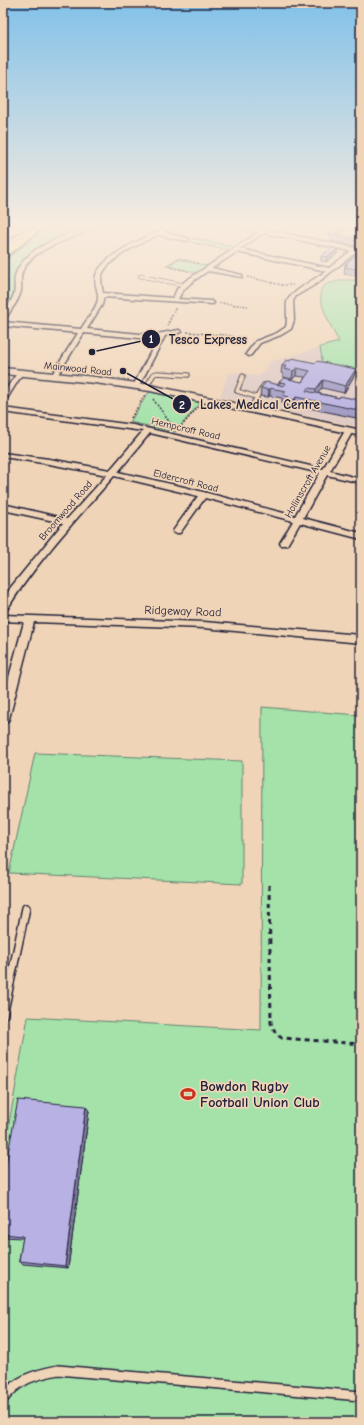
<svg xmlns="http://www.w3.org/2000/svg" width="364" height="1425" font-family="'Comic Neue',sans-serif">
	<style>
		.built { fill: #dfcac4 }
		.green { fill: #a4e2aa; stroke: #638272 }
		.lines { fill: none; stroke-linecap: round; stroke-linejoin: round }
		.service-far3-casing { stroke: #22223b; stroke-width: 4.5 }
		.service-far2-casing { stroke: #22223b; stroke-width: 5.5 }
		.service-far1-casing { stroke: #22223b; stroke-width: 10 }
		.service-casing { stroke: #22223b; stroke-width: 12 }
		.pedestrian-casing { stroke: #22223b; stroke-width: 3 }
		.minor-casing { stroke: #22223b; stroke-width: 3 }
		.tertiary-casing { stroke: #22223b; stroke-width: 3 }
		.trunk-casing { stroke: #22223b; stroke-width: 3 }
		.path-far1 { stroke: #22223b; stroke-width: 1.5; stroke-dasharray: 2 1.5; stroke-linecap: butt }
		.path { stroke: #22223b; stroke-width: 3; stroke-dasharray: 5 4; stroke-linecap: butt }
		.service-far3 { stroke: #f0d4b7; stroke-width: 3 }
		.service-far2 { stroke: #f0d4b7; stroke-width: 3.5 }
		.service-far1 { stroke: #f0d4b7; stroke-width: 7 }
		.service { stroke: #f0d4b7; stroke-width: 9 }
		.pedestrian { fill: #f0d4b7; fill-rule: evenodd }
		.minor { fill: #f0d4b7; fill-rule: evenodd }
		.tertiary { fill: #f0d4b7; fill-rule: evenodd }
		.trunk { fill: #f6e381; fill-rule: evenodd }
		.wall { fill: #9e98c3; stroke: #22223b }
		.shaded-wall { fill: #817c9f; stroke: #22223b }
		.building { fill: #b8b1e3; stroke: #22223b }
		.labels { text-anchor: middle; stroke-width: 3.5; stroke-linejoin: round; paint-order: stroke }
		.far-street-label { font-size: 10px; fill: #22223b; stroke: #f0d4b7 }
		.street-label { font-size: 12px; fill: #22223b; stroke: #f0d4b7 }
		.near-poi-label { font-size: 14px; font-weight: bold; fill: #22223b; stroke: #f0d4b7; text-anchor: start }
		.leader { fill: none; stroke: #22223b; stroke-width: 1.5 }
		.callout-dot { fill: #22223b; stroke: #f0d4b7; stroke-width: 1.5 }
		.mark-label { font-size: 12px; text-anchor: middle; font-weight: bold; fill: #fff }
		.callout-label { font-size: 13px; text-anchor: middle; font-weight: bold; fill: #22223b; stroke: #f0d4b7; stroke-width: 3.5; stroke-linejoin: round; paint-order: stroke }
	</style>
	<rect width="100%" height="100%" fill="#f0d4b7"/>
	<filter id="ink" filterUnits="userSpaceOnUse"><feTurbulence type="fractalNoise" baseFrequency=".025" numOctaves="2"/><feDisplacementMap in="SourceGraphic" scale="8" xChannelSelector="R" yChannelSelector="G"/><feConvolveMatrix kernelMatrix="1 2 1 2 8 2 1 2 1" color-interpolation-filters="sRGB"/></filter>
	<g filter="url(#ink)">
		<polygon class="built" points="361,340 361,427 220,397 229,372 260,376 270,362 339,342"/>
		<g class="green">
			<path d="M48 227H86C69 234 21 256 15 273 14 278 16 281 16 286 16 296 9 305 3 313V262Z"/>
			<polygon points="191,238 234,247 230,250 186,241"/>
			<polygon points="178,259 207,266 197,273 168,266"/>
			<path d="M342 280H361V374L323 366 320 347 339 342C334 332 315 299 322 288 325 283 336 282 342 280Z"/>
			<polygon points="149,392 201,402 175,432 130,422"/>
			<polygon points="361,656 361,1422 3,1422 3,1157 28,1017 261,1030 262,707 358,715"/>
			<polygon points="35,753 242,761 242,884 9,873"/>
		</g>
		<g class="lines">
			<g class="service-far3-casing">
				<polyline id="service-far3" points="140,276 184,285"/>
			</g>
			<g class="service-far2-casing">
				<g id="service-far2">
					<polyline points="243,376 237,391 256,397"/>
					<polyline points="146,387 154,374 157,373 188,375"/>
					<polyline points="250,409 264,385"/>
				</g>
			</g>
			<g class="service-far1-casing">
				<g id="service-far1">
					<polyline points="3,983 10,983"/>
					<polyline points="3,1016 26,908"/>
				</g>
			</g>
			<g class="service-casing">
				<path id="service" d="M3 1399C18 1379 34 1375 58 1370L361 1396"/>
			</g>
			<g class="pedestrian-casing">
				<polygon id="pedestrian" points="162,334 165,336 139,386 134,387 133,386 159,336"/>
			</g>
			<g class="minor-casing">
				<g id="minor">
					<polygon points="28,227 34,227 3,251 3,246"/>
					<path d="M86 227H92C72 242 38 244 24 268 19 276 22 282 21 291 19 298 15 305 11 310 9 314 7 317 3 319 3 309 11 304 14 294 16 287 13 280 16 273 26 247 62 237 86 227Z"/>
					<path d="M167 227H173L163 232 189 239 186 241 158 235C143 242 108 258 102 275 100 281 102 287 103 293L173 298 177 289 184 282 259 232 240 228V227L264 229 355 248 361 250V252H356L316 284 296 296 293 301 294 320 291 329 281 335 260 343 251 355 249 356 246 354 256 341 277 333 286 327C288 318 286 310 287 302 288 294 318 277 326 271L237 252 212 268 242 275V277L208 271C196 279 185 285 178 299L211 301 214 303 213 304 104 297 102 305 87 329 151 335 179 330 182 332 151 339 84 333 57 376 54 378 51 376 78 333 3 326V322L81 329C86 320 96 310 98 299 99 291 93 283 96 275 104 254 148 236 167 227ZM264 233 351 251 329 268 240 249Z"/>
					<polygon points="20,371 23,373 6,400 3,400 3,393 18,372"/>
					<path d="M3 408 133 425 323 469 346 429H352L353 431 330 471 361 479V483L327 475 303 518 361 533V539L300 523 287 545H281L280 543 293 521 205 498 180 533H174L173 531 198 496 114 476C76 520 36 562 6 611L3 612V600L11 587 63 523 3 510V504L67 519 107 475 49 464 3 457V453L49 459 110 470 143 431 3 412ZM150 433 320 473 295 516 184 487 118 472Z"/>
					<polygon points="3,615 204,622 361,635 361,643 204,628 34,622 9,719 7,722 3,723 3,699 24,622 3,621"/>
				</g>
			</g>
			<g class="tertiary-casing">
				<polygon id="tertiary" points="3,368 95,377 150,385 361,430 361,436 150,391 95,383 3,374"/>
			</g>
			<g class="trunk-casing">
				<polygon id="trunk" points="35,227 44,227 6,257 3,258 3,251"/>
			</g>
			<g class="path-far1">
				<polyline points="325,234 337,227"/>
				<polyline points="194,238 229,246"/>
				<polyline points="194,243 222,249"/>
				<polyline points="188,271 166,266 178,258 200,264"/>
				<polyline points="247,277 282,285 293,285"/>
				<polyline points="219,303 248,306"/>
				<polyline points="167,326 176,307"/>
				<polyline points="187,332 233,336"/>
				<polyline points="153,399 173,427"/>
				<polyline points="131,418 145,395"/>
				<polyline points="179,429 198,407"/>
			</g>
			<polyline class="path" points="269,885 271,1023 276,1034 282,1038 361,1044"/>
			<use href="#service-far3" class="service-far3"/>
			<use href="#service-far2" class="service-far2"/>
			<use href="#service-far1" class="service-far1"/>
			<use href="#service" class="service"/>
			<use href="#pedestrian" class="pedestrian"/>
			<use href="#minor" class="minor"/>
			<use href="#tertiary" class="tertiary"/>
			<use href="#trunk" class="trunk"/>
		</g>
		<g class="wall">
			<polygon points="345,227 345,231 339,235 361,239 361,247 331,241 332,238 329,237 330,233"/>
			<polygon points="350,227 361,227 361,231 349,229"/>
			<polygon points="361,251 361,274 358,274 355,276 344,274 345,264"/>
			<polygon points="337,254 326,262 321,261 321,256"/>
			<polygon points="290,361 316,363 356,369 354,376 344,393 322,388 318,393 339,398 359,400 358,403 361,404 361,416 358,415 356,418 295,405 293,408 286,407 287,404 282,403 282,398 270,396 268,397 260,396 261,388 279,384 279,382 302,382 305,377 296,376 292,379 283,377 283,374 281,373 282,366"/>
			<polygon points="89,1111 68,1268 23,1264 19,1261 23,1238 3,1237 3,1180"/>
		</g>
		<g class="shaded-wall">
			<polygon points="345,227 345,231 336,237 334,237 335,234"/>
			<polygon points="338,249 337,254 326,262 327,257"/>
			<polygon points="359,267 358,274 355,276 356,269"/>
			<polygon points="297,368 296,376 292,379 293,371"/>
			<polygon points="356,369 354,376 344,393 345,386"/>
			<polygon points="323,380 322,388 315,397 316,389"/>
			<polygon points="270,388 270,396 268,397 269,390"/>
			<polygon points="296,397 295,405 293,408 294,400"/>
			<polygon points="360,407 358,415 356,418 358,410"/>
			<polygon points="86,1106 89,1111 68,1268 65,1266"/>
		</g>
		<g class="building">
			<polygon points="339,227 345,227 335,234 330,233"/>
			<polygon points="350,227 361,227 361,229"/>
			<polygon points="334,234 361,239 361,242 332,236"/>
			<polygon points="332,248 338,249 327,257 321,256"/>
			<polygon points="361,251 361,267 359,267 356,269 345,267 348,264 345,264"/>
			<polygon points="292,358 316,363 317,361 356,369 345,386 323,380 316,389 308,388 306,391 339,398 340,396 359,400 357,403 361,404 361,408 360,407 358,410 296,397 294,400 287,399 289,397 283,395 286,391 270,388 269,390 261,388 266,382 284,386 286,383 279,382 284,378 302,382 310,371 297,368 293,371 284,369 286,366 282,366 286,360 290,361"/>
			<polygon points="18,1100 86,1106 65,1266 19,1261 23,1236 3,1234 3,1180"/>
		</g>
	</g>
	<linearGradient id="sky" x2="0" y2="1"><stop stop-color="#82c1e9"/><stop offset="0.53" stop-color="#f8ecdf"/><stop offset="1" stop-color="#f8ecdf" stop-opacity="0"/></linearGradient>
	<rect width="364" height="426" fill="url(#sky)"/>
	<defs>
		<g id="stadium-bare" transform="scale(1.2)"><path d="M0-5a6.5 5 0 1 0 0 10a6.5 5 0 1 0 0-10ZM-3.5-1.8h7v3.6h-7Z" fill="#c8321e" stroke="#f0d4b7" stroke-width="2.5" paint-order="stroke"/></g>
	</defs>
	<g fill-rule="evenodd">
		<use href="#stadium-bare" x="188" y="1094"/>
	</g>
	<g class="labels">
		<g class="far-street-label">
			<text transform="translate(78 368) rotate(6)" y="4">Mainwood Road</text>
			<text transform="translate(186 428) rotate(13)" y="4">Hempcroft Road</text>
			<text transform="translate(186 480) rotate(14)" y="4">Eldercroft Road</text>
			<text transform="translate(307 481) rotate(-60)" y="4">Hollinscroft Avenue</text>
			<text transform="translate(65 510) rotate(-49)" y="4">Broomwood Road</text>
		</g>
		<g class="street-label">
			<text transform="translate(183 611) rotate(2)" y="4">Ridgeway Road</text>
		</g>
		<g class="near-poi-label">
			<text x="200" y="1091">Bowdon Rugby<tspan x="200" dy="16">Football Union Club</tspan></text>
		</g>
	</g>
	<path class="leader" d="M92 352L151 339M123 371L182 404"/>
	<g class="callout-dot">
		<circle cx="92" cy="352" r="4"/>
		<circle cx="123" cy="371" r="4"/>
		<circle cx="151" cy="339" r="10"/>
		<circle cx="182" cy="404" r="10"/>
	</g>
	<g class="mark-label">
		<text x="151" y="343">1</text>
		<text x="182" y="409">2</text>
	</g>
	<g class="callout-label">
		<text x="208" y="344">Tesco Express</text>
		<text x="260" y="409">Lakes Medical Centre</text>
	</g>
	<rect width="364" height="1425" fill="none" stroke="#f0d4b7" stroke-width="16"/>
	<rect x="8" y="8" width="348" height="1409" fill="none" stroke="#22223b" stroke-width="1.5" filter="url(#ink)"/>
</svg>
